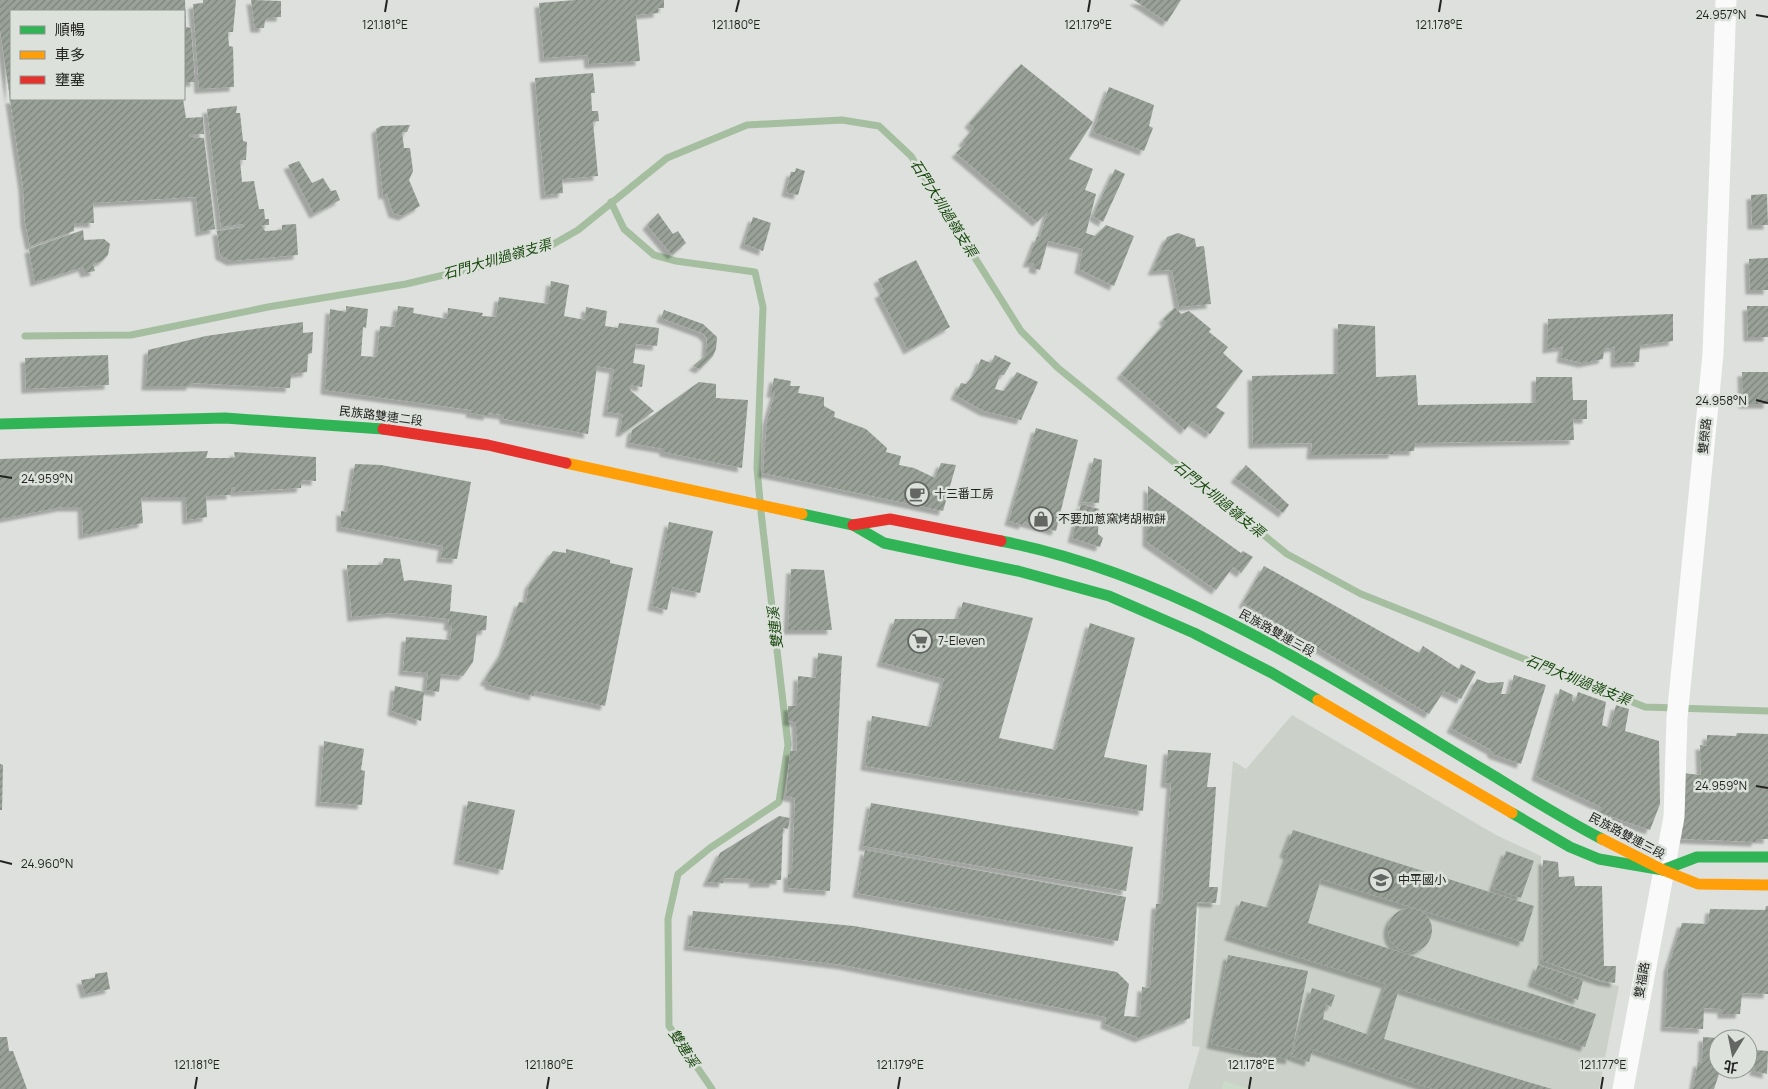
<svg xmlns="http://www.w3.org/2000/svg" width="1768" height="1089" font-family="Manrope,'Noto Sans TC',sans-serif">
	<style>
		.built { fill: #cbd1c9 }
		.pitch { fill: #ccdbc9 }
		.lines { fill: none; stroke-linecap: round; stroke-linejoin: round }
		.stream { stroke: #a4be9f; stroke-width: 7 }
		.building { fill: url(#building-hatch); filter: url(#shadow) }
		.street { stroke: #fafafa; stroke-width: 21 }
		.fast { stroke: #30b455; stroke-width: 11 }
		.slow { stroke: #ff9f0a; stroke-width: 11 }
		.jam { stroke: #e5322d; stroke-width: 11 }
		.ticks { fill: none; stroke: #232422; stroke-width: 2 }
		.labels { text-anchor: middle; stroke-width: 5; stroke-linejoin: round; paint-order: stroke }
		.street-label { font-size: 12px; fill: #232422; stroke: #dce1db }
		.poi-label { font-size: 12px; fill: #232422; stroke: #dce1db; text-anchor: start }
		.water-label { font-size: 14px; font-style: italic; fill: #18480e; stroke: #dce1db }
		.ticks-label { font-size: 12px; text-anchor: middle; fill: #232422; stroke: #dce1db; stroke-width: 5; stroke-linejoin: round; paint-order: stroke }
	</style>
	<defs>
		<pattern id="building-hatch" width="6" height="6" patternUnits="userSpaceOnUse" patternTransform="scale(1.25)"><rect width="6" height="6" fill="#99a198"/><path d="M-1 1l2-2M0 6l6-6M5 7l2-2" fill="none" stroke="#7c837c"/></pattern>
		<filter id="shadow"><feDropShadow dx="-4.5" dy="4.5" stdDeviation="1" flood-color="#0004"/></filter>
	</defs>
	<rect width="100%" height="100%" fill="#dde0dc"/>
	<polygon class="built" points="1292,715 1496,835 1541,856 1540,960 1600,982 1619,986 1599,1089 1188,1089 1200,1047 1192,1046 1199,904 1220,905 1233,761 1246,769"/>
	<polygon class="pitch" points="1224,1081 1250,1089 1222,1089"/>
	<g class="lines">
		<g class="stream">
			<polyline points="611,202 624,229 654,255 676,261 755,272 763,307 757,468 760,501"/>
			<polyline points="25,336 131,335 268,307 406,284 494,263 550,246 578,230 667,158 747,125 842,120 879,126 911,156 1021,331 1058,368 1287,554 1361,594 1645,707 1768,711"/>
			<polyline points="712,1089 669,1026 668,919 678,874 710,848 779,802 788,745 761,512"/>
		</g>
	</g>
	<g class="building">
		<polygon points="0,0 185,0 186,27 191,28 195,82 184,82 184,11 11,11 10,99 0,30"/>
		<polygon points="203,0 236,0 233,32 228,32 229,46 233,47 234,87 199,89 193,4 203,3"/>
		<polygon points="251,0 281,1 281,17 269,17 265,20 264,28 255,28"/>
		<polygon points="575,0 664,0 664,8 658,8 658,13 636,15 640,61 589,64 588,55 544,58 539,3"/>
		<polygon points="1134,0 1181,0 1167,22"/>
		<polygon points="1021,64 1093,122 1069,159 1093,169 1085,190 1096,194 1086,233 1095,236 1106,225 1134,236 1114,286 1079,269 1083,249 1048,241 1040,270 1033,268 1034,263 1027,263 1037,237 1040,237 1048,211 1037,222 956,153 966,144 963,141 974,128 969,123"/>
		<polygon points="593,73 595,93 591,93 592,111 598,111 599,121 593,122 598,176 562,179 563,193 545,195 535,78"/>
		<polygon points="1109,87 1154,105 1149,126 1153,128 1144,151 1093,132"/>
		<polygon points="10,99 183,99 186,118 203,117 204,134 189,134 190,137 204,138 215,229 200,232 196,197 93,203 94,223 74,223 74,231 30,246 25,222 23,186"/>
		<polygon points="237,106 236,113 240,113 243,141 247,142 246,160 240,160 242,182 254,181 259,209 264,209 265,219 269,219 269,225 261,225 265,231 282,230 282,225 296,224 298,255 231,261 220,255 217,231 244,227 243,224 221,227 207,109"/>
		<polygon points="410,125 407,132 402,132 404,148 410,148 413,171 409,180 420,206 403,216 393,213 387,194 383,195 376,129 381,126"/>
		<polygon points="299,161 312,183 323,178 331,191 336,190 340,200 314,214 288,165"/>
		<polygon points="796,168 805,171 798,195 786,192 791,172 795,172"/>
		<polygon points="1115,169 1125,174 1103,222 1093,216"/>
		<polygon points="1767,194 1768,225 1752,225 1751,195"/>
		<polygon points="658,213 673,234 678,231 686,243 672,255 647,225"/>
		<polygon points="753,217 771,223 763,251 744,244"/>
		<polygon points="83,230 84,240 104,239 110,244 108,255 102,261 93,264 95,271 85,273 83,267 35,282 29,249"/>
		<polygon points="1178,233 1195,239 1196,247 1204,246 1211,304 1179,307 1172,270 1152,271 1167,237"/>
		<polygon points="1765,258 1768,258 1768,290 1750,290 1749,259"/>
		<polygon points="916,260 950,327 908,350 879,294 884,291 878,279"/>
		<polygon points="551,281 569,285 564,316 585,320 586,307 607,311 605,326 618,328 619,323 659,328 657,346 636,344 633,363 645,365 642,387 631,385 630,390 654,411 624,432 620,432 623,414 607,412 614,369 597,366 588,434 504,419 504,415 488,413 488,416 470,413 471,410 325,390 330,309 346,312 346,306 368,309 366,328 363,327 361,356 377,357 380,326 395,327 398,306 414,308 413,313 447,319 448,308 483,313 482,316 496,317 499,297 548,304"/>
		<polygon points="1747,306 1768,306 1768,337 1748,337"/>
		<polygon points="1175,307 1181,314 1189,311 1211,329 1209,332 1228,347 1223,353 1243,371 1216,407 1225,413 1210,434 1192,421 1185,430 1121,374 1166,322 1163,319"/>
		<polygon points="664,310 703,324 717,337 716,349 713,356 700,369 693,366 706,355 707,338 702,333 661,318"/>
		<polygon points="1673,314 1673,341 1640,345 1639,362 1615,363 1615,347 1604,349 1603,359 1583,363 1561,358 1563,347 1547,349 1548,319"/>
		<polygon points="303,322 303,333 313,332 312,353 308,354 307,372 291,374 290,388 192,383 190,386 146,386 148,350 206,336"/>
		<polygon points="1338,324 1375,326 1376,377 1416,375 1418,405 1536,403 1536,377 1572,377 1573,400 1587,400 1587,419 1573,419 1574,440 1415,443 1414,451 1393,451 1393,454 1311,455 1312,443 1253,444 1252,376 1338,374"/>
		<polygon points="108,355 109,385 26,389 25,358"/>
		<polygon points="995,355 1011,363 1004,375 1000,375 995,389 1004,391 1017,372 1038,382 1021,420 984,411 955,395 961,383 966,384 975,374 981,359 991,363"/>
		<polygon points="1742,372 1768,372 1768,404 1743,404"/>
		<polygon points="774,378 791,381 790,386 800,386 798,393 824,397 824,406 835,412 834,417 866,429 887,448 886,452 901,456 899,465 914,468 935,478 941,463 956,465 943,511 763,473 767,421 775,393 771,393"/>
		<polygon points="699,382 716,384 716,398 748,400 742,468 664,452 664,449 630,443 632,430"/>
		<polygon points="1036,428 1078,440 1056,531 1024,522 1023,525 1009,521"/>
		<polygon points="208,451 206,458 235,458 234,452 316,457 316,481 302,480 301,488 234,492 235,487 231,488 231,495 206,496 207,517 187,520 186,497 141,497 143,523 83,535 82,507 62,507 0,519 0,459"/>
		<polygon points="1094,458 1102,460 1099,503 1082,502"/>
		<polygon points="355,464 381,465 471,482 457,559 441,558 443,546 341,527 341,511 347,512"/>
		<polygon points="1246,465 1289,505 1283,513 1235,478"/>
		<polygon points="1148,486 1241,553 1243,551 1253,557 1241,573 1233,567 1216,590 1147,542"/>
		<polygon points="1081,504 1099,509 1098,534 1103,538 1100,547 1072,538"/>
		<polygon points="669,522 713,531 700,593 672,587 667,610 652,606"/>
		<polygon points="566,549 610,560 610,563 633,568 605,706 535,691 534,696 489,685 489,682 484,681 503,651 519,602 526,603 529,585 553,551 566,553"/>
		<polygon points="384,558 400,559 404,581 411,580 452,585 450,611 487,616 486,630 477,631 473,662 463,676 441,674 439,692 426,690 428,673 403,671 406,637 450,640 452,626 448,626 449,619 391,613 352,617 347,565 382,565"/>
		<polygon points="1264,566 1419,653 1423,646 1459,669 1461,664 1476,672 1461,699 1444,691 1429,714 1243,603"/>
		<polygon points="791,569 824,570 832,630 788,630"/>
		<polygon points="963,602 1033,618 999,738 1056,750 1090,623 1135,638 1104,757 1147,765 1143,811 865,766 872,716 931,727 944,679 881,662 895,619 958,619"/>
		<polygon points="818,653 842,656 830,891 788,888 788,874 792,873 795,798 786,796 790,751 797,751 796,722 788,721 788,706 797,706 798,676 816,678"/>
		<polygon points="1514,675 1546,685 1521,764 1493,754 1491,750 1451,728 1477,679 1488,683 1504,682 1501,694 1509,694"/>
		<polygon points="395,686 424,692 421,721 392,711"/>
		<polygon points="1560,689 1573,695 1572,701 1575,702 1578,692 1606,702 1602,725 1610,728 1616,705 1629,709 1625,731 1659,741 1660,804 1650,830 1601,813 1601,807 1536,776"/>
		<polygon points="1737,733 1768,734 1768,839 1756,839 1756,842 1682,839 1682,773 1701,775 1700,745 1707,746 1707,735 1736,736"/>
		<polygon points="324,741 364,749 361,770 365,771 362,805 320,802"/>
		<polygon points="1168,750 1211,753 1207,787 1216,787 1209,887 1218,887 1216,903 1197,902 1190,1018 1139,1038 1105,1024 1106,1017 843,965 688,946 693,911 854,926 1117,972 1129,984 1124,1016 1140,1017 1142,987 1150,988 1156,904 1162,904 1171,784 1165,783"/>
		<polygon points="0,764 3,765 2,810 0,810"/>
		<polygon points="468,801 515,810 503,870 458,860"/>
		<polygon points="871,803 1133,847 1126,891 863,846"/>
		<polygon points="779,816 790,818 788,829 783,828 781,880 774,880 774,883 753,883 754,879 724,878 723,883 707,882 720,853"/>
		<polygon points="1293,830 1534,906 1523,942 1321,879 1308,923 1596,1014 1585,1047 1399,989 1384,1039 1552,1089 1433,1089 1313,1049 1309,1062 1292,1056 1312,988 1335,995 1331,1007 1326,1004 1323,1019 1369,1035 1386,984 1229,936 1241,901 1269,908 1288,855 1284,853"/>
		<polygon points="865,850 1126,897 1118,941 857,893"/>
		<polygon points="1506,851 1534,861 1521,898 1493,888"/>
		<polygon points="1543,860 1558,862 1559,877 1574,876 1575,886 1602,886 1604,966 1616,966 1615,983 1602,981 1543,961"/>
		<polygon points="1766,906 1768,906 1768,994 1742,993 1740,1014 1722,1014 1722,1009 1704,1008 1703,1029 1665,1027 1668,968 1682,923 1708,924 1710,909 1765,910"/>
		<circle cx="1410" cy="930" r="22"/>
		<polygon points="1228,955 1308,971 1290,1060 1211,1044"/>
		<polygon points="1538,965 1583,980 1578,1000 1532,982"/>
		<polygon points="107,972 110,989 85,994 81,980 95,978 95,974"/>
		<polygon points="0,1037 7,1037 9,1051 13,1051 27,1089 0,1089"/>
		<polygon points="1703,1037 1718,1038 1718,1069 1720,1071 1714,1089 1693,1089 1698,1062 1702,1063"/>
		<polygon points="1756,1050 1768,1051 1767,1074 1754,1071"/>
	</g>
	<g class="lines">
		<polyline class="street" points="1623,1089 1674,817 1677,718 1713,354 1726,0"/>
		<g class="fast">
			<polyline points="0,424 225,418 383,429"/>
			<polyline points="802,514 853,525 884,543 1018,571 1109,596 1194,633 1272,673 1318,700"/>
			<path d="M1001 541C1182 576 1338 683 1494 776 1530 798 1565 820 1602 839"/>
			<polyline points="1512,813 1570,847 1599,859 1663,870"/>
			<polyline points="1663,870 1697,857 1768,857"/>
		</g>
		<g class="slow">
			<polyline points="566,463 802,514"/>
			<polyline points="1318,700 1512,813"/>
			<polyline points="1602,839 1663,870 1698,884 1768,885"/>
		</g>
		<g class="jam">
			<polyline points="383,429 488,445 566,463"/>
			<polyline points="853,525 890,519 1001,541"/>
		</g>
	</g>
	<path class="ticks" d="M385 12 387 0M736 12 739 0M1088 12 1090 0M1439 12 1441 0M1756 15 1768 17M1756 400 1768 403M0 476 12 478M1756 786 1768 788M0 861 12 864M195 1089 197 1077M547 1089 549 1077M898 1089 900 1077M1249 1089 1251 1077M1601 1089 1603 1077"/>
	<defs>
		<g id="cafe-ring" transform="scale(1.25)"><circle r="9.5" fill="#dce1db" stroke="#646663" stroke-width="1.5"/><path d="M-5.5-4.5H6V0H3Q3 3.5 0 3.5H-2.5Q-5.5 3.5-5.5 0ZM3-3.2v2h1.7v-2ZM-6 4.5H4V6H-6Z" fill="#646663"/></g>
		<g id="shop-ring" transform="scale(1.25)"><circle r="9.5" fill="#dce1db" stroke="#646663" stroke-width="1.5"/><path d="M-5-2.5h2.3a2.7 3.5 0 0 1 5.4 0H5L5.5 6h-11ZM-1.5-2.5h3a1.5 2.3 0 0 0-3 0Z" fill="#646663"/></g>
		<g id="supermarket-ring" transform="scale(1.25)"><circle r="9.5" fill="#dce1db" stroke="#646663" stroke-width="1.5"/><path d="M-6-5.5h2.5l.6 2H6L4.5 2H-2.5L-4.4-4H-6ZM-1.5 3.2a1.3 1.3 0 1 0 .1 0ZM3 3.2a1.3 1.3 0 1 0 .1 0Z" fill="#646663"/></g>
		<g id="school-ring" transform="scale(1.25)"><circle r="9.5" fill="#dce1db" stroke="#646663" stroke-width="1.5"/><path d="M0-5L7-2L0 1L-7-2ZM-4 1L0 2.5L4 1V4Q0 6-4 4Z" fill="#646663"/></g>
	</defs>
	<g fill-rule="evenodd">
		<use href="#cafe-ring" x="917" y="494"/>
		<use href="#shop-ring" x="1041" y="519"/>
		<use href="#supermarket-ring" x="920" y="641"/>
		<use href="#school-ring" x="1381" y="880"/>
	</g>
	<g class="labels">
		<g class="street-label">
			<text transform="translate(381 416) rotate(7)" y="4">民族路雙連二段</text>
			<text transform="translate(1705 436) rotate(-84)" y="4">雙榮路</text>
			<text transform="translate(1277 633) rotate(29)" y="4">民族路雙連三段</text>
			<text transform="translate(1627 836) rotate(28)" y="4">民族路雙連三段</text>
			<text transform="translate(1642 980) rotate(-80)" y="4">雙福路</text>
		</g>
		<g class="poi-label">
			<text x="934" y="498">十三番工房</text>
			<text x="1058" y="523">不要加蔥窯烤胡椒餅</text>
			<text x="938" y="645">7-Eleven</text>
			<text x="1398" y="884">中平國小</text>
		</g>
		<g class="water-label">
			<text transform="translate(944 208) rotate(58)" y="5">石門大圳過嶺支渠</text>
			<text transform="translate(497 259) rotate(-16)" y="5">石門大圳過嶺支渠</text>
			<text transform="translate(1219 499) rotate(39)" y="5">石門大圳過嶺支渠</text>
			<text transform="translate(775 628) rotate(-96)" y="5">雙連溪</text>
			<text transform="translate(1578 680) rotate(22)" y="5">石門大圳過嶺支渠</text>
			<text transform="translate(684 1048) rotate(57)" y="5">雙連溪</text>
		</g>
	</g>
	<g class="ticks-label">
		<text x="1721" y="19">24.957°N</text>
		<text x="385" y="29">121.181°E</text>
		<text x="736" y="29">121.180°E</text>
		<text x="1088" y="29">121.179°E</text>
		<text x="1439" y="29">121.178°E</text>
		<text x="1721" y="405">24.958°N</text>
		<text x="47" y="483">24.959°N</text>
		<text x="1721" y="790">24.959°N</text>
		<text x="47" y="868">24.960°N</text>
		<text x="197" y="1069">121.181°E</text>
		<text x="549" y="1069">121.180°E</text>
		<text x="900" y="1069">121.179°E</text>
		<text x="1251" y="1069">121.178°E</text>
		<text x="1603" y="1069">121.177°E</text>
	</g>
	<rect x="10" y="10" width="175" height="90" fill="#dce1db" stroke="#929591"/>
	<rect x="20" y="26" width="25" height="8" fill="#30b455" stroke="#929591"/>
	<text x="55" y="35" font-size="15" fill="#232422">順暢</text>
	<rect x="20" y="51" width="25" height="8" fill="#ff9f0a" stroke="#929591"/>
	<text x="55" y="60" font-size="15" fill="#232422">車多</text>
	<rect x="20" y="76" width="25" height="8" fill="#e5322d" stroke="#929591"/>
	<text x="55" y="85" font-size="15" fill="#232422">壅塞</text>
	<g transform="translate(1733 1054) rotate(190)"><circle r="24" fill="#dce1db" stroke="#929591"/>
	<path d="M0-4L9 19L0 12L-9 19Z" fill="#646663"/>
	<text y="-8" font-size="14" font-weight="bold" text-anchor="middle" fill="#232422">北</text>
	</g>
</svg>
